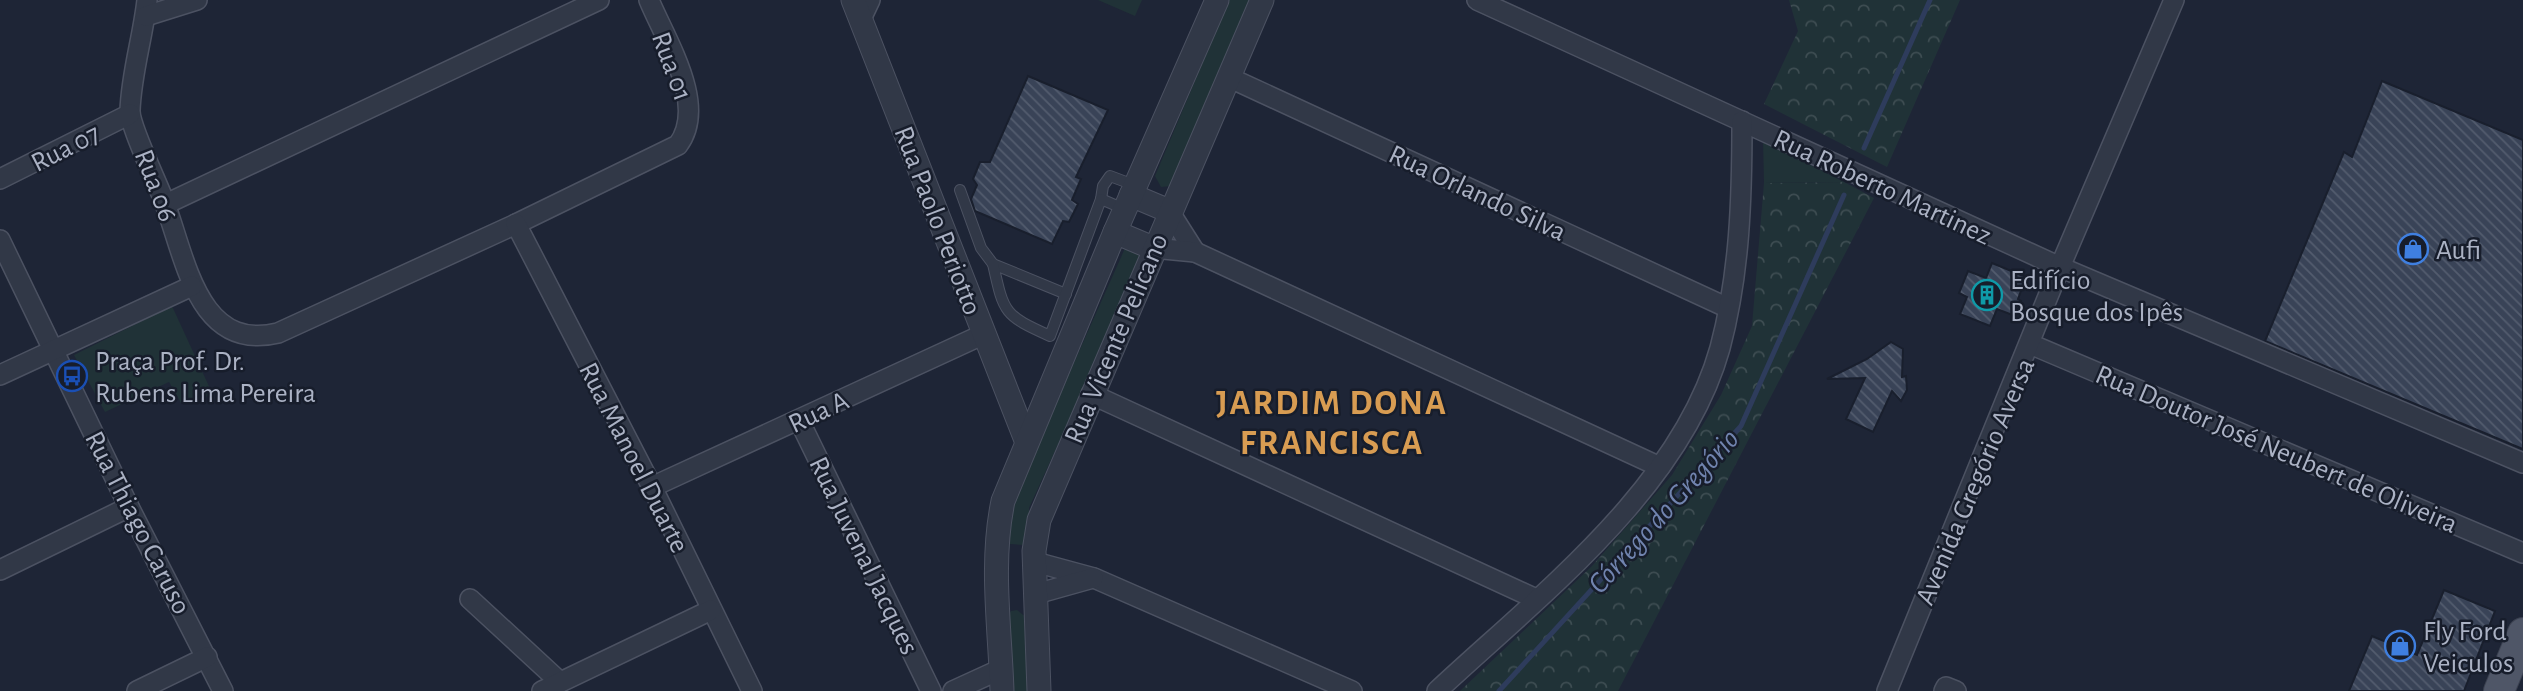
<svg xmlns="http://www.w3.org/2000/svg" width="2523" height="691" font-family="'Alegreya Sans',sans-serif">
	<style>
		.forest { fill: url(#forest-crowns) }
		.green { fill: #203237 }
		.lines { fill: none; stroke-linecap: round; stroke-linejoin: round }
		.stream { stroke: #2e3c5c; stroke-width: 5 }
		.building { fill: url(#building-back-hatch); stroke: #191f2d; stroke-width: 2 }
		.service-casing { stroke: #4c5262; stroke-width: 12 }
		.minor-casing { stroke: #4c5262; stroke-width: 22 }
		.tertiary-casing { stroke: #4c5262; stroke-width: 25 }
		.primary-casing { stroke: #3b4150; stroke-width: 32 }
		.service { stroke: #313847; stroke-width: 10 }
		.minor { stroke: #313847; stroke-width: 19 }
		.tertiary { stroke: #313847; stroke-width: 23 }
		.primary { stroke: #4f5667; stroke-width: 30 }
		.labels { text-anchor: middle; stroke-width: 5; stroke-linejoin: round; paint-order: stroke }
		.street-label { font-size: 28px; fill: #abb2c4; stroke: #171d2b }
		.poi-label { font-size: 28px; fill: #abb2c4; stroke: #171d2b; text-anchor: start }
		.water-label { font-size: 30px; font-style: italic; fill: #7184af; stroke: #171d2b }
		.district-label { font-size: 35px; font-weight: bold; letter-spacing: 2px; fill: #d89c52; stroke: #171d2b }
	</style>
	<defs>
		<pattern id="forest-crowns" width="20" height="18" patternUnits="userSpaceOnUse" patternTransform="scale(1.75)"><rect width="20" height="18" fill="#203237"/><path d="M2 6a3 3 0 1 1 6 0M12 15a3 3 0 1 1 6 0" fill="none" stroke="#3e4d52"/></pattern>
		<pattern id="building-back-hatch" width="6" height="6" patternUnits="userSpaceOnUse" patternTransform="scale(1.75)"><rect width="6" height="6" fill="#394357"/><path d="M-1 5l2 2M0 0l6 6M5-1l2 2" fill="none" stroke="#535c6e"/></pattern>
	</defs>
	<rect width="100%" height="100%" fill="#1e2536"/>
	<g class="forest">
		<polygon points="1789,0 1960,0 1887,167 1764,104 1798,31"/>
		<polygon points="1844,182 1874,198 1618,691 1460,691 1592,566 1672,475 1721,395 1752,326 1764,183"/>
	</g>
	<g class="green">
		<polygon points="1098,0 1142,0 1135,16"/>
		<polygon points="1229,0 1251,0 1172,186 1161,187 1155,176"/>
		<polygon points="1763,141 1844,182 1764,183"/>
		<polygon points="1126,246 1141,251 1141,263 1029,508 1030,520 1024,545 1009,544 1011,504"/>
		<polygon points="172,306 213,395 181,403 169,382 105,412 74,355"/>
		<polygon points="1017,610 1027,618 1029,691 1010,691 1007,617 1011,611"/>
	</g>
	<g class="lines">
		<g class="stream">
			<polyline points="1864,148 1930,0"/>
			<polyline points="1499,691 1741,426 1844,195"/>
		</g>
	</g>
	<g class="building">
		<polygon points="1028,76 1108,110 1076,177 1081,179 1072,200 1078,204 1069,222 1063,221 1052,244 975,211 971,199 977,185 973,179 980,162 990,162"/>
		<polygon points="2382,81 2523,140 2523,449 2265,341 2344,152 2352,157"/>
		<polygon points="1992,263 2026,277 2018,299 2021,301 2015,316 1997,309 1990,326 1960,314 1967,297 1959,293 1968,271 1986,278"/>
		<polygon points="1891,342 1903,349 1902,377 1906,376 1907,390 1901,401 1892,391 1873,432 1846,419 1865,378 1827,379 1867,359"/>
		<polygon points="2444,590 2495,611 2464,691 2349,691 2372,636 2417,655"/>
	</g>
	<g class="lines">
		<g class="service-casing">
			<g id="service">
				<polyline points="960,190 981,248 993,264 1066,294"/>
				<polyline points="1101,199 1103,186 1110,176 1134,185"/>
				<path d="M993 264C1004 314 1004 315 1050 336L1101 199 1124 209"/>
			</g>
		</g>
		<g class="minor-casing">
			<g id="minor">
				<path d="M147 0C143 37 131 74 130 111 130 126 155 178 162 196 185 252 195 353 278 333L516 224 678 145C708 105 666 41 649 0"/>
				<polyline points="1477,0 2060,267 2523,463"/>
				<polyline points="146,16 197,0"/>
				<polyline points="861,19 870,0"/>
				<polyline points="1228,77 1728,308"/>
				<polyline points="0,179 130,114"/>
				<polyline points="166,204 599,0"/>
				<polyline points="1169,211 1195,252"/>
				<polyline points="516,224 652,487 752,691"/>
				<polyline points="0,240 129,507 223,691"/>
				<polyline points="1153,248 1195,252 1660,467"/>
				<polyline points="2030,344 2523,553"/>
				<polyline points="0,375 192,286"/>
				<polyline points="1091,394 1536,599"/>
				<polyline points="799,420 931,691"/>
				<polyline points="652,487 984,334"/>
				<polyline points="1035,562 1094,578 1352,691"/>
				<polyline points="0,570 129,507"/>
				<polyline points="1036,594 1093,578"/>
				<polyline points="470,599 560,682"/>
				<polyline points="137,691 207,657"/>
				<polyline points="542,691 711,610"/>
				<polyline points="953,691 1001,669"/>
				<path d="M1437 691C1540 595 1681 488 1720 348 1740 273 1742 198 1742 121"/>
				<polyline points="1887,691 2060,267 2174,0"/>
				<polyline points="1944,691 1946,687 1956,691"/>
			</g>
		</g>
		<g class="tertiary-casing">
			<g id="tertiary">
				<polyline points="853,0 1026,440"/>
				<polyline points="1131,195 1169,211"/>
				<polyline points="1115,232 1153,248"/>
				<path d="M1002 691C1000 628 990 564 1003 501L1115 232 1217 0"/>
				<polyline points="1039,691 1034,551 1039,520 1262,0"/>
			</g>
		</g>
		<g class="primary-casing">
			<polyline id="primary" points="2499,691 2523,633"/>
		</g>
		<use href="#service" class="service"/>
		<use href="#minor" class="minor"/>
		<use href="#tertiary" class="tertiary"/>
		<use href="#primary" class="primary"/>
	</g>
	<defs>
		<g id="shop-ring" transform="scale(1.575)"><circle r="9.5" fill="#171d2b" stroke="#3f7fe0" stroke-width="1.5"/><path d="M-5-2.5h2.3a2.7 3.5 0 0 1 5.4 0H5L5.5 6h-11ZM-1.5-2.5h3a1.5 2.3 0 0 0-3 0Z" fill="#3f7fe0"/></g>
		<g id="building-ring" transform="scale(1.575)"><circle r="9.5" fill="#171d2b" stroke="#0f9aa8" stroke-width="1.5"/><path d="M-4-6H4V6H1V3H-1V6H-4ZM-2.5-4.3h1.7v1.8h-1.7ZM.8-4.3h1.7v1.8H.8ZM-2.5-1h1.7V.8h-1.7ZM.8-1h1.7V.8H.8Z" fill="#0f9aa8"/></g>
		<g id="bus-ring" transform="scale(1.575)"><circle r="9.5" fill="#171d2b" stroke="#1a4fb4" stroke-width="1.5"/><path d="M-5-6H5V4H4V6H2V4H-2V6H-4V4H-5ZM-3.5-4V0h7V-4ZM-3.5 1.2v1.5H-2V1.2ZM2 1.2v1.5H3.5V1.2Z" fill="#1a4fb4"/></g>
	</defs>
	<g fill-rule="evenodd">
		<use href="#shop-ring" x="2413" y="249"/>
		<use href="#building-ring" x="1987" y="295"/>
		<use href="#bus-ring" x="72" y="376"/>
		<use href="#shop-ring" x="2400" y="646"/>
	</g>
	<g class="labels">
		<g class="street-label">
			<text transform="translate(673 66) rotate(70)" y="10">Rua 01</text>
			<text transform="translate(65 147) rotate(-27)" y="10">Rua 07</text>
			<text transform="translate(157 185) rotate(69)" y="10">Rua 06</text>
			<text transform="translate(1883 186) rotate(25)" y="10">Rua Roberto Martinez</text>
			<text transform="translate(1478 192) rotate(25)" y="10">Rua Orlando Silva</text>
			<text transform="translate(939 220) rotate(69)" y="10">Rua Paolo Periotto</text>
			<text transform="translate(1115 338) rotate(-67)" y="10">Rua Vicente Pelicano</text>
			<text transform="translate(818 411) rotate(-25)" y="10">Rua A</text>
			<text transform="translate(2277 448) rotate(23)" y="10">Rua Doutor José Neubert de Oliveira</text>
			<text transform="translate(635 457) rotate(63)" y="10">Rua Manoel Duarte</text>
			<text transform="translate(1974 481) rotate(-67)" y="10">Avenida Gregório Aversa</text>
			<text transform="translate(139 522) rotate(63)" y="10">Rua Thiago Caruso</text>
			<text transform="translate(865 555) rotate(64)" y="10">Rua Juvenal Jacques</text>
		</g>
		<g class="poi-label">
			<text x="2436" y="259">Aufi</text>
			<text x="2010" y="289">Edifício<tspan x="2010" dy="32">Bosque dos Ipês</tspan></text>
			<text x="95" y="370">Praça Prof. Dr.<tspan x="95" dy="32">Rubens Lima Pereira</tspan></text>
			<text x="2423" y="640">Fly Ford<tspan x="2423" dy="32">Veiculos</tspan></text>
		</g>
		<g class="water-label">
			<text transform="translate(1663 511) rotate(-48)" y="10">Córrego do Gregório</text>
		</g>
		<g class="district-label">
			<text x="1332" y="414">JARDIM DONA<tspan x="1332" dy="40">FRANCISCA</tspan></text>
		</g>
	</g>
</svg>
